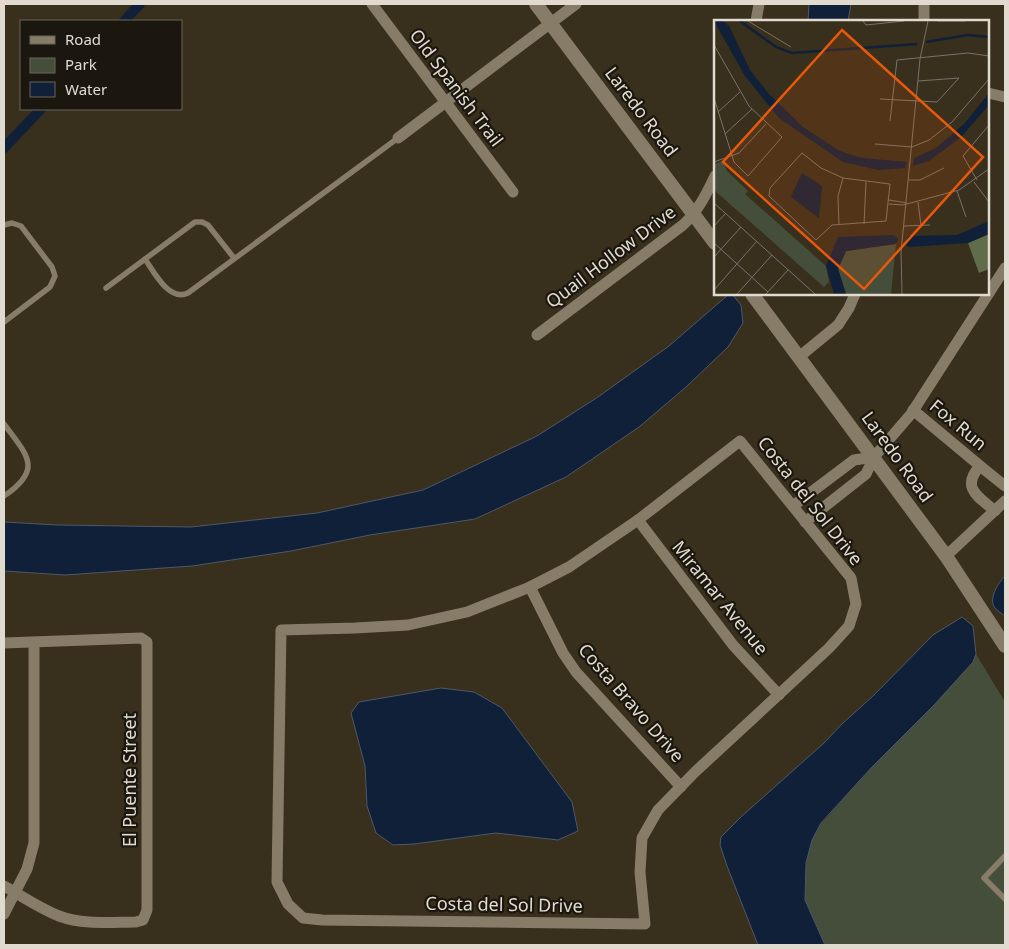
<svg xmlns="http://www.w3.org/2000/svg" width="1009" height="949" font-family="'Noto Sans',sans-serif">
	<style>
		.green { fill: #454e3a }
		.water { fill: #102039; stroke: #4e5866 }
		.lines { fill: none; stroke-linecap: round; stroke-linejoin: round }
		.canal { stroke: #102039; stroke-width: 10 }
		.service { stroke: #867c67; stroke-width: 5.5 }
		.minor { stroke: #867c67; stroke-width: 11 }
		.tertiary { stroke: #867c67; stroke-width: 14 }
		.labels { text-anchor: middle; stroke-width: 4.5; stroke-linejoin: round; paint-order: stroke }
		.street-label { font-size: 18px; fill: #e0dacf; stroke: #1b170f }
		.inset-river { fill: none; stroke: #102039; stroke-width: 2.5 }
		.inset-road { fill: none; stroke: #7b7364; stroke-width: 1 }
		.view { fill: #e8590c; fill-opacity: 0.15; stroke: #e8590c; stroke-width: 2.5 }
		.inset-edge { fill: none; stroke: #e0dacf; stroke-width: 2.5 }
	</style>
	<rect width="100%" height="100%" fill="#382f1c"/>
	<polygon class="green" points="976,654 1005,702 1005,945 825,945 805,900 806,863 812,840 821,824 871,768 973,662"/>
	<g class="water">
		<polygon points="809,4 851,4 848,21 808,21"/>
		<polygon points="729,294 732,294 741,305 743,323 728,347 686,387 639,427 566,477 475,519 370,535 291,551 192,566 65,575 4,571 4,522 57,525 191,527 317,513 423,490 537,436 598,397 669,346"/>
		<path d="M1005 576V616C1002 614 998 611 995 608 988 599 998 583 1005 576Z"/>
		<polygon points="962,617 973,626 976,654 973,662 935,704 871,768 821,823 812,840 806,863 805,900 825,945 758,945 727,866 720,845 721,837 742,816 824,743 843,723 873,696 933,635"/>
		<polygon points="441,688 474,692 502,708 572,802 578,831 558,840 496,833 414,844 393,845 376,833 367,806 365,766 351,713 359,702"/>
	</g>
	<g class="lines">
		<g class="canal">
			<polyline points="124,21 140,4"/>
			<polyline points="4,148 41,109"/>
		</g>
		<g class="service">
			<polyline points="4,225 12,223 21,226 52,267 55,276 50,287 4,322"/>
			<path d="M145 259C154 272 169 302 188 293L398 138"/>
			<polyline points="106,288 195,222 202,222 208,225 234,258"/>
			<path d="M4 424C27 455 44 469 4 496"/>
			<polyline points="1005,856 984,878 1005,899"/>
		</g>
		<g class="minor">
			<polyline points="372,4 513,192"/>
			<polyline points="924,4 924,21"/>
			<polyline points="756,21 759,4"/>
			<polyline points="988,93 1005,97"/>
			<polyline points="398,138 576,4"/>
			<path d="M537 335 683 225C698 211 706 195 715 176"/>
			<polyline points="799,357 838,325 849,308 855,294"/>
			<polyline points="913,410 985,470 1005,486"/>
			<polygon points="740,441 851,578 856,604 849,626 829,648 695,772 658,810 642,838 640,872 645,924 322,920 303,918 288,904 277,882 281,630 355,628 408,625 467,612 530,587 569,567 638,520"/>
			<path d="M980 466C960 488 979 497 995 511"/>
			<polyline points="793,506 854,460 874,457"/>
			<polyline points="638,520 733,645 779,695"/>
			<polyline points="805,522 866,474 874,457 911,414 1005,268"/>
			<polyline points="946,556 1005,501"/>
			<polyline points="530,587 563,653 576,672 681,787"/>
			<path d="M4 643 141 638 147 642V910L143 920 136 922C111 922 83 925 59 916 39 908 22 896 4 886"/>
			<polyline points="4,914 27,869 34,843 34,643"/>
		</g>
		<g class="tertiary">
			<polyline points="536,4 715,243"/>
			<polyline points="752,294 946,556 1005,646"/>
		</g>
	</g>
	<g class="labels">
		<g class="street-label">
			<text transform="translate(456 88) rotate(53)" y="6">Old Spanish Trail</text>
			<text transform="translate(641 112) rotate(53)" y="6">Laredo Road</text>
			<text transform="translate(611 257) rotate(-37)" y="6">Quail Hollow Drive</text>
			<text transform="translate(958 425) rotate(40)" y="6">Fox Run</text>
			<text transform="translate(897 457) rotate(54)" y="6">Laredo Road</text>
			<text transform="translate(810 501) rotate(52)" y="6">Costa del Sol Drive</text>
			<text transform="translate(720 598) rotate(51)" y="6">Miramar Avenue</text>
			<text transform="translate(631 703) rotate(49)" y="6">Costa Bravo Drive</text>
			<text transform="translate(130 780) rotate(-90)" y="6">El Puente Street</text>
			<text transform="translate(504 905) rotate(1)" y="6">Costa del Sol Drive</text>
		</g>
	</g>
	<g transform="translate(714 20)">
		<rect width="275" height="275" fill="#382f1c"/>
		<path d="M9 141 13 151 34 171 31 174 112 246 115 262 110 267 0 170V144ZM182 224 177 274H132L124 249 132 231Z" fill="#454e3a"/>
		<path d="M275 214V249L265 253 254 223Z" fill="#5f6d4b"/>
		<path d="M0 1H9L15 6 36 50 55 74 89 107 126 131 148 138 193 142 191 148 164 150 129 142 65 98 31 56ZM275 73V85L246 118 215 141 199 146 200 138 222 128 250 104ZM88 153 108 166 105 198 77 177ZM275 201V214L254 223 195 227 191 224 194 216 243 215ZM124 217 179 215 185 219 181 224 132 231 124 249 132 274H120L112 246Z" fill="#102039"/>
		<path class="inset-river" d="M26 1 62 27 78 33 203 24M212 22 254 15 275 17"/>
		<path class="inset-road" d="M34 1 77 27M149 1 152 5 190 1M223 1H251M0 25 35 86 68 117 34 156 20 142 0 78M204 61 245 58M166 79 223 82 245 58M4 92 26 72M176 101 183 40 254 33 275 36M11 114 38 89M161 124 198 127 215 120 238 102 275 59M88 133 107 148 129 158 176 164 172 201 118 205 102 220 55 176 56 168ZM0 142 25 133 52 104M195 160H206L230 148M263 160 249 136 275 105M260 162 275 182M243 171 252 197M175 180 193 183M204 182 207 206M0 183 101 274M175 184 189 185 245 170 275 149M150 204 152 162M125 205 124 176 129 158M0 206 12 193M190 206 216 205M0 223 54 272M0 237 27 207M0 270 43 221M23 274 58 235M52 274 74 250M188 274 187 232 206 39 214 1"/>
		<path class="view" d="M128 10 269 137 150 269 9 142Z"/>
		<rect width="275" height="275" class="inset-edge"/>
	</g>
	<rect width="1009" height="949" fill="none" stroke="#e0dacf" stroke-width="10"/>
	<rect x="20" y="20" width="162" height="90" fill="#1b170f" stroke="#6a655c"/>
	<rect x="30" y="36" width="25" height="8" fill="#867c67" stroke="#6a655c"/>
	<text x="65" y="45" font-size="15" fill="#e0dacf">Road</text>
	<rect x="30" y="58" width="25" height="15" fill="#454e3a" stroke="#6a655c"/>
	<text x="65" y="70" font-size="15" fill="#e0dacf">Park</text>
	<rect x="30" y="82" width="25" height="15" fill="#102039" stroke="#6a655c"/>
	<text x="65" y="95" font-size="15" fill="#e0dacf">Water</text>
</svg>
